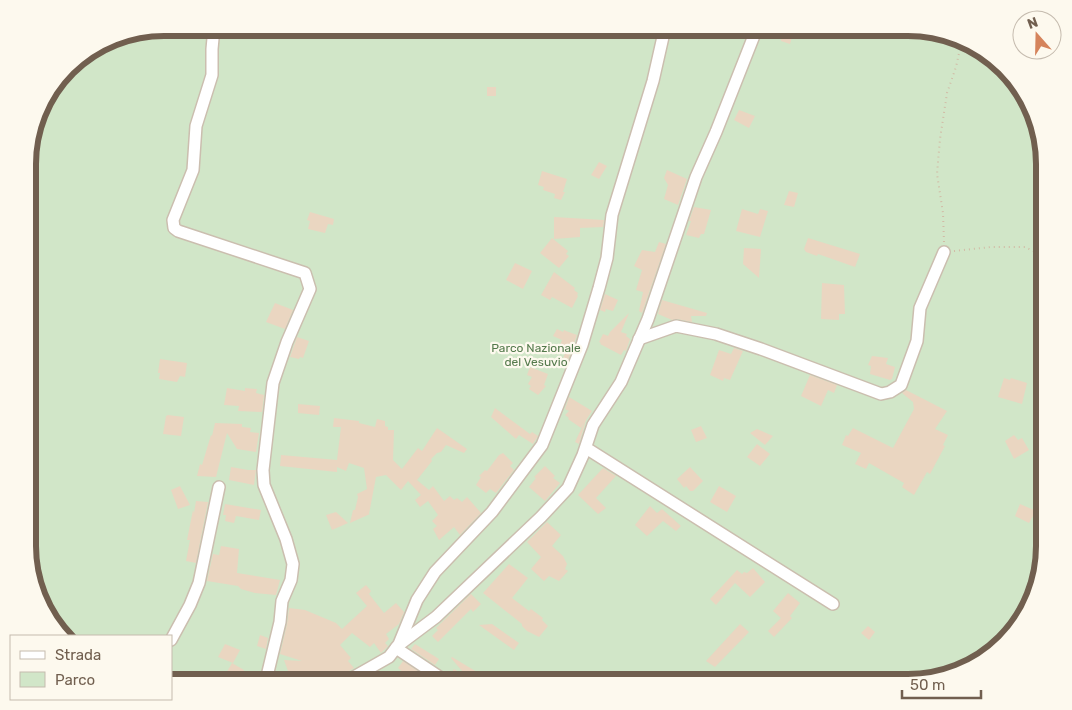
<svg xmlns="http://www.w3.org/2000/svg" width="1072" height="710" font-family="Rubik,sans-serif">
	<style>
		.green { fill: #d1e6c8 }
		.building { fill: #ead6c1 }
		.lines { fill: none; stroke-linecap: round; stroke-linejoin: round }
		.minor-casing { stroke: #cbbeaf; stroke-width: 14 }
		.path { stroke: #d1bba6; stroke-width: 2; stroke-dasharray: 1 4; stroke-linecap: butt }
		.minor { stroke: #fff; stroke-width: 11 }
		.labels { text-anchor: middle; stroke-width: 4.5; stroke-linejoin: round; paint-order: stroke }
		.park-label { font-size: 12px; fill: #547a4c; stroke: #fdf9ee }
		.rim { fill: none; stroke: #715f4f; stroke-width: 6 }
	</style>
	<rect width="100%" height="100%" fill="#faf5e8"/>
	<polygon class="green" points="164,28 909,28 984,51 1026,96 1044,155 1044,555 1021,622 976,664 917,682 171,682 171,636 66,636 46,615 29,564 29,146 42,103 74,62 112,38"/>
	<g class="building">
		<polygon points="616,28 650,28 647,39 616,30"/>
		<polygon points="765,28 787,28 794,30 790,44 781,41 781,37 764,31"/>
		<rect x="487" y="87" width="9" height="9"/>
		<polygon points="739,110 755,116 749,128 734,120"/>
		<polygon points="599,162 607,166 599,179 591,175"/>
		<polygon points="667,170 687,179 678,205 664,199 668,185 664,178"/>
		<polygon points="542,171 567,179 563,192 565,192 561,200 554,198 555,194 543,190 544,187 538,185"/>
		<polygon points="789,191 798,193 794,207 784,205"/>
		<polygon points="694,207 711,210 704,234 701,234 699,238 686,235 691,221 689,221"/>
		<polygon points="742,209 758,214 760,209 768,211 760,237 736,231"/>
		<polygon points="310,212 334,219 333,225 328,224 325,233 308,229 310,221 307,220"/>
		<polygon points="554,217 604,220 603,227 580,228 580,237 554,239"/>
		<polygon points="552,238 568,251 566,254 569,256 559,268 540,253"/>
		<polygon points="808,238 860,254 855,267 818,254 817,256 806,252 804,249"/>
		<polygon points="659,242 666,244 642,313 639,311 643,292 636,290 642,270 634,266 642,250 655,252"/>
		<polygon points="744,248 761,249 759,278 743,264"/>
		<polygon points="515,263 532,271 523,289 506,280"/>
		<polygon points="554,272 575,288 574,290 578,293 577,295 578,296 572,308 552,297 550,300 541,295"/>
		<polygon points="822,283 844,285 845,314 839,314 839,320 821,319"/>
		<polygon points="605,294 618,300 613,311 606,309 605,312 600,310"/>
		<polygon points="662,300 707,313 706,316 691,316 692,322 677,319 672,320 658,314"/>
		<polygon points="275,303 293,310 285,329 266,322"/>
		<polygon points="629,313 621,332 627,334 626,336 630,339 626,351 624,350 621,355 600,344 601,343 599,342 603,334 608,336 610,332"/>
		<polygon points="557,329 563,332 564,330 566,331 577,335 567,363 562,361 565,353 558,350 562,340 553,336"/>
		<polygon points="297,337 309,341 303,358 300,357 299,359 290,357"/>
		<polygon points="734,348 743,351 730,380 724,378 723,381 710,375 719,350 731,354"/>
		<polygon points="872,356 888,358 886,364 895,367 892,379 890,380 870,374 871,366 868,365"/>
		<polygon points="160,359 187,363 185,377 180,376 177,382 159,379 160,373 158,373"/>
		<polygon points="530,367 548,374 544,385 546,386 538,395 529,389 531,386 528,384 532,377 527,375"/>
		<polygon points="810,375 837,385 834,393 828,390 821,406 801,396"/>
		<polygon points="1004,378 1010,380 1011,378 1027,383 1022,404 998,397"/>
		<polygon points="227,388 245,391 245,388 257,389 256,393 264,395 262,412 238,411 239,406 224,405"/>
		<polygon points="906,390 947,411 935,429 948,435 943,445 945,446 930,474 927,472 914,495 902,487 904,483 869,463 866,469 855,464 861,453 842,445 846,435 848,436 853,428 893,448 914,409 913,402 902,393"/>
		<polygon points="569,397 592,411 586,420 579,444 575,442 585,421 581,428 568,419 569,418 565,415 569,411 565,409"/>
		<polygon points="298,404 320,406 319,415 298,413"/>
		<polygon points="1037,404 1044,406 1044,419 1034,416"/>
		<polygon points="495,408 530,434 532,432 538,436 533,444 519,435 516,439 491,417"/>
		<polygon points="168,415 184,417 181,436 163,434 166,416"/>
		<polygon points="334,418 359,421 359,423 375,427 377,419 385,421 385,426 388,427 388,430 394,430 393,460 402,469 418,448 422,451 437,428 467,449 464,453 446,445 441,452 437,453 431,459 432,461 417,480 429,490 433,486 444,501 450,496 454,500 457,498 462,502 467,497 481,513 460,535 454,527 439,540 433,529 437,526 432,521 438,515 428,501 420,507 415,500 421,495 408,481 401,490 386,475 376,477 369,514 370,514 350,523 353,510 355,510 358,497 357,494 367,489 364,468 349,463 346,471 337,467 337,472 280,466 281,455 337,460 341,427 333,427"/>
		<polygon points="215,423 242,424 242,427 251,428 250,432 259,433 256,452 237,449 227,433 216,477 197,476 200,464 202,465 211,435 212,436"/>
		<polygon points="701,426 707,438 696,442 691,430"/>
		<polygon points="757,429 773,436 765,445 750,433"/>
		<polygon points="1014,435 1018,440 1022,438 1029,450 1014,459 1005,441"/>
		<polygon points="757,444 770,454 760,466 747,457"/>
		<polygon points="503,453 513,463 510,466 514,470 496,493 490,489 486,493 476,485 481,477 479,476 485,470 487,471 499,455"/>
		<polygon points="545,466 555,476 553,478 560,483 545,501 529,487 536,478 534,477"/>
		<polygon points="231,467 248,470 256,470 254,485 229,480"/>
		<polygon points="690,467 703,481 693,491 690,491 686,486 684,488 677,479"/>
		<polygon points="603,468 616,476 596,498 606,508 598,514 578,495"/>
		<polygon points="180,486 190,505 178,509 171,490"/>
		<polygon points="719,486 736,496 727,512 710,502"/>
		<polygon points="196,501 208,502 196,563 186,561 190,540 187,540 193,510 194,513"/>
		<polygon points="225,504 261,510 259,520 236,516 234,523 225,521 226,515 223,515"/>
		<polygon points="1020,504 1036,511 1029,523 1015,516"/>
		<polygon points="650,506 657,513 662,509 681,526 676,531 663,521 647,536 635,525"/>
		<polygon points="336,512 348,523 332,530 326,515"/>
		<polygon points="547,522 561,535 552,546 563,556 567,564 565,569 568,571 559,581 549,576 544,581 531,569 541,557 527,542"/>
		<polygon points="221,546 239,549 237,573 280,580 276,595 255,593 241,589 238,586 207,581 213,554 219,555"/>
		<polygon points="509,564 528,578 512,598 529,611 531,609 543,618 542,620 548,626 539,637 527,631 522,626 522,624 483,593"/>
		<polygon points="753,568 765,582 750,597 735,583 716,605 710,599 737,570 742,574 744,572 747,573"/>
		<polygon points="366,585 371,591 369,594 384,613 396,603 404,612 399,624 386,634 389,639 385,643 388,646 381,653 374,643 370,647 352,633 340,645 351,658 348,661 354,668 341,676 338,682 305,682 302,677 292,682 284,660 302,661 280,654 287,624 289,608 305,610 336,623 342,629 367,606 356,593"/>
		<polygon points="788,593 800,603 790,616 792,618 774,637 768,631 781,618 773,611"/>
		<polygon points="471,594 481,604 473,612 471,609 438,642 432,636 438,630 436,628"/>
		<polygon points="492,624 519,643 514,650 479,625"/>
		<polygon points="740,624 749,632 715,667 706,661"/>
		<polygon points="868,626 875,632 869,640 861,633"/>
		<polygon points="260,635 268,638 266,649 257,646"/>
		<polygon points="225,644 240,650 233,663 218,657"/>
		<polygon points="415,644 439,659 435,665 411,649"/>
		<polygon points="452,657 477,672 478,671 496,682 459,682 450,675 454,669 468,678 451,658"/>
		<polygon points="403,661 427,677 423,682 414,682 398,668"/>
		<polygon points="232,663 244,670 237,682 221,682"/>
		<polygon points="739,671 746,677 742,682 738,682 733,678"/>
	</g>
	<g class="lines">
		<g class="minor-casing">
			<g id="minor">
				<polyline points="214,28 212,49 212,75 196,126 193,170 173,220 174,228 178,231 305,273 310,289 287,342 273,383 263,470 264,485 286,539 293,564 291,580 282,601 280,622 268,672 269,682"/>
				<polyline points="639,339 676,326 716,334 761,349 881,394 890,392 901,385 917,341 920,308 944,252"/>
				<polyline points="586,448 833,604"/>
				<polyline points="171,640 190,605 199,583 219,487"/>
				<polyline points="400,644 436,617 541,517 568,488 583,455 593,425 621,382 648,319 696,177 716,132 757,28"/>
				<polyline points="396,648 447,682"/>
				<polyline points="345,682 389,657 399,644 417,600 435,572 492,512 542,445 582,345 599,288 607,258 612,215 653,81 665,28"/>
			</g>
		</g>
		<g class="path">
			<polyline points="944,242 943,213 937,174 940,139 947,93 956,67 961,44"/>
			<polyline points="954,251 991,247 1025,247 1044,256"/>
		</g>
		<use href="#minor" class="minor"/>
	</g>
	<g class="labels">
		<g class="park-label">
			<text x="536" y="352">Parco Nazionale<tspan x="536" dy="14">del Vesuvio</tspan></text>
		</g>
	</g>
	<path d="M0 0H1072V710H0ZM164 36H908A128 128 0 0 1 1036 164V546A128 128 0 0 1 908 674H164A128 128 0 0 1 36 546V164A128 128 0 0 1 164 36Z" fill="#fdf9ee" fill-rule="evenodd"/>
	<path class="rim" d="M164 36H908A128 128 0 0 1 1036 164V546A128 128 0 0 1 908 674H164A128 128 0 0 1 36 546V164A128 128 0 0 1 164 36Z"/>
	<rect x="10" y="635" width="162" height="65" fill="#fdf9ee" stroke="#c5bbae"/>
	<rect x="20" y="651" width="25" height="8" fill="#ffffff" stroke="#c5bbae"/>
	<text x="55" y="660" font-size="15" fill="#715f4f">Strada</text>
	<rect x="20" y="672" width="25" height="15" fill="#d1e6c8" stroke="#c5bbae"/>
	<text x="55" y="685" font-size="15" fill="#715f4f">Parco</text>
	<g transform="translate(1037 35) rotate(340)"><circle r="24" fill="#fdf9ee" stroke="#c5bbae"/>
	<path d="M0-4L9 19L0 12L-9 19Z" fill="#d5845c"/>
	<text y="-8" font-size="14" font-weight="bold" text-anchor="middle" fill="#715f4f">N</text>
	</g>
	<path d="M902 690v8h79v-8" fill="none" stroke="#715f4f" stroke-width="2.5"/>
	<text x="910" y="690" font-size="15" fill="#715f4f" stroke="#fdf9ee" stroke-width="4" paint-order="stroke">50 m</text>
</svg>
